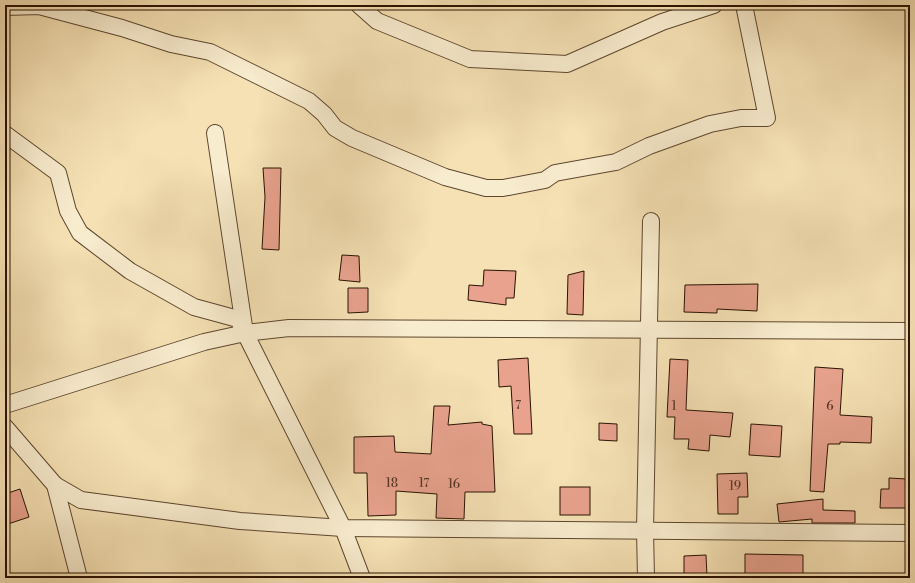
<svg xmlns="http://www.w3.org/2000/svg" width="915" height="583" font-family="'Libre Bodoni',serif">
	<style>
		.building { fill: #e8a28e; stroke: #2a1201 }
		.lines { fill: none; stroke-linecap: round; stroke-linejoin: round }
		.street-casing { stroke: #5d462e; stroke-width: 18 }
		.street { stroke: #f8ecce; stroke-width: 16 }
		.labels { text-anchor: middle; stroke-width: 4; stroke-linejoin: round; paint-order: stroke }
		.number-label { font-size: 12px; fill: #5a3624 }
	</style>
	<rect width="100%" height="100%" fill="#f5e1b4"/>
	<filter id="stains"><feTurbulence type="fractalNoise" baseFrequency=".005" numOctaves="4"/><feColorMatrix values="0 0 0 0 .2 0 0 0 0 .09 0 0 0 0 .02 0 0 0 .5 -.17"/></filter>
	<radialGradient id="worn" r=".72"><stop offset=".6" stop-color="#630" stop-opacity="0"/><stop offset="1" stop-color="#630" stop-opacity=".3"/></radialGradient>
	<g class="building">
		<polygon points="263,168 281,168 279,250 262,249 265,197"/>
		<polygon points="342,255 359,256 360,282 339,280"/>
		<polygon points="484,270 516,271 514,298 506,298 506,305 468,300 469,285 483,286"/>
		<polygon points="584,271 583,315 567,314 568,275"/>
		<polygon points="758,284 757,311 717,309 717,313 684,312 685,285"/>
		<polygon points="348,288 368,288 368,312 348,313"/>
		<polygon points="528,358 532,434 514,434 511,386 499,387 498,360"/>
		<polygon points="670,359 688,360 686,410 733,413 730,437 710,435 709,451 688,449 689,439 674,439 675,417 667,417"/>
		<polygon points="815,367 843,369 840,415 872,417 871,443 840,442 840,444 828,444 824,492 810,491"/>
		<polygon points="434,406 450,406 448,425 482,422 482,424 492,426 495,492 465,492 464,519 436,518 437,494 396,491 396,515 368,516 367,473 354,473 354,437 394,436 395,452 431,454"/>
		<polygon points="599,423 617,424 617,441 599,440"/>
		<polygon points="751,424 782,426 780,457 749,455"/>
		<polygon points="747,473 748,497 738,497 738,514 718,514 717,474"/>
		<polygon points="889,478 907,479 906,508 880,508 881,489 889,489"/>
		<rect x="560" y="487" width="30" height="28"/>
		<polygon points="20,489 29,517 5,525 5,494"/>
		<polygon points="823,499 823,510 855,511 855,523 812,523 812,519 779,522 777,504"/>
		<polygon points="745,554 803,555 803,578 745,578"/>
		<polygon points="706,555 707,576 684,576 684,556"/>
	</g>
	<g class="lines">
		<g class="street-casing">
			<g id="street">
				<polyline points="359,5 377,21 470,59 567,64 662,22 714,5"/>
				<polyline points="5,7 39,6 122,28 171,44 210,52 309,101 324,114 335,128 352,138 445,177 486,188 503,188 545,180 555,173 616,162 649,146 710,124 741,118 767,118 744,5"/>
				<polyline points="215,133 245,333 343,528 362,578"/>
				<polyline points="5,134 58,173 68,211 80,233 130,271 194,307 238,319 244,331"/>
				<polyline points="5,405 204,342 245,333 289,328 910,331"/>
				<polyline points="5,427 55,485 79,578"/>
				<polyline points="55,485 81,500 240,521 343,528 910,533"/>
				<polyline points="646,578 645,530 651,221"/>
			</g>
		</g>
		<use href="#street" class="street"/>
	</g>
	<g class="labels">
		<g class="number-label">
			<text x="518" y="409">7</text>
			<text x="674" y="410">1</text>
			<text x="830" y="410">6</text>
			<text x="392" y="487">18</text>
			<text x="424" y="487">17</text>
			<text x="454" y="488">16</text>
			<text x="735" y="490">19</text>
		</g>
	</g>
	<rect width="915" height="583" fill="none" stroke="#f5e1b4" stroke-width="20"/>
	<rect x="6" y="6" width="903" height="571" fill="none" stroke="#2a1201" stroke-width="2"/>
	<rect x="10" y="10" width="895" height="563" fill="none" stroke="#2a1201"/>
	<rect width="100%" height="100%" filter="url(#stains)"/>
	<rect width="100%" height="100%" fill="url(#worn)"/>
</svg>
